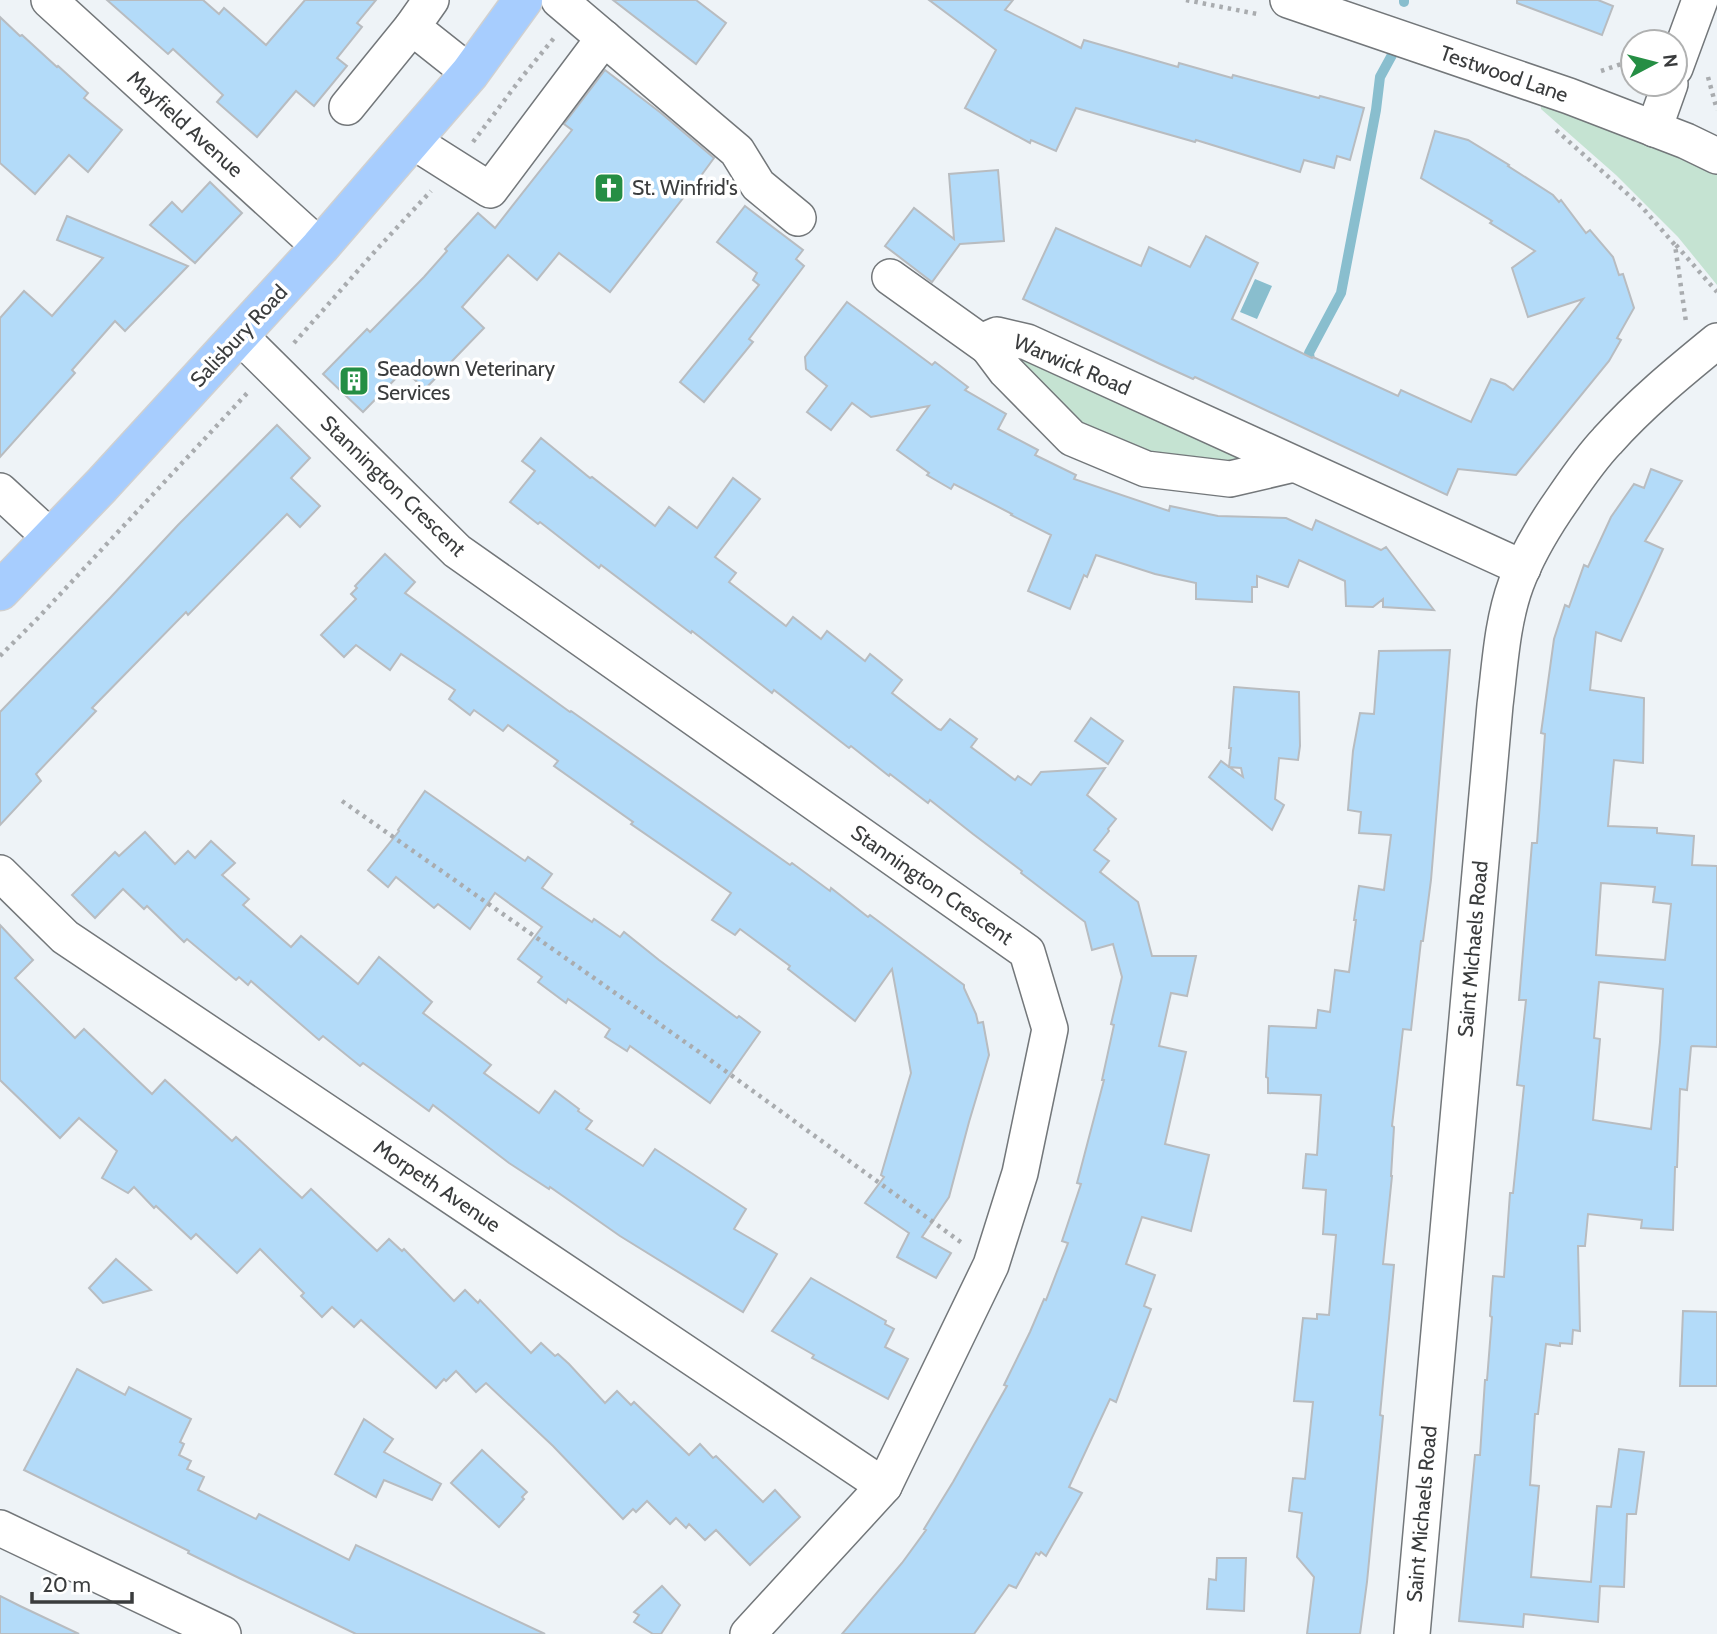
<svg xmlns="http://www.w3.org/2000/svg" width="1717" height="1634" font-family="Cabin,sans-serif">
	<style>
		.green { fill: #c5e3d2 }
		.water { fill: #89bece }
		.lines { fill: none; stroke-linecap: round; stroke-linejoin: round }
		.stream { stroke: #89bece; stroke-width: 10 }
		.building { fill: #b3dbf9; stroke: #b8bcc0; stroke-width: 2; fill-rule: evenodd }
		.minor-casing { stroke: #73777a; stroke-width: 38 }
		.major-casing { stroke: #d0d0d0; stroke-width: 41 }
		.path { stroke: #a9acaf; stroke-width: 4.5; stroke-dasharray: 3.5 5; stroke-linecap: butt }
		.minor { stroke: #fff; stroke-width: 35 }
		.major { stroke: #a7cdfe; stroke-width: 38 }
		.labels { text-anchor: middle; stroke-width: 7; stroke-linejoin: round; paint-order: stroke }
		.street-label { font-size: 21px; fill: #3a3c3d; stroke: #fff }
		.poi-label { font-size: 21px; fill: #3a3c3d; stroke: #fff; text-anchor: start }
	</style>
	<rect width="100%" height="100%" fill="#eef3f7"/>
	<g class="green">
		<path d="M1541 105C1601 123 1662 143 1717 174V285L1678 237 1616 175 1541 109Z"/>
		<polygon points="1029,357 1238,452 1243,461 1177,465 1085,435 1019,367 1022,359"/>
	</g>
	<polygon class="water" points="1255,279 1272,286 1257,319 1240,312"/>
	<g class="lines">
		<g class="stream">
			<polyline points="1404,0 1404,2"/>
			<polyline points="1311,368 1309,353 1341,293 1376,110 1380,77 1392,55"/>
		</g>
	</g>
	<g class="building">
		<polygon points="107,0 203,0 219,14 224,8 266,45 305,0 376,0 357,23 362,27 337,58 347,66 314,106 296,91 257,137 217,102 223,95 173,49 168,54"/>
		<polygon points="613,0 696,0 726,23 696,64"/>
		<polygon points="929,0 1013,0 1005,10 1081,48 1084,40 1178,67 1179,63 1232,78 1233,75 1319,98 1320,96 1364,108 1350,160 1337,156 1334,168 1304,160 1300,172 1196,140 1195,142 1076,108 1056,151 1031,140 1030,143 965,108 996,50"/>
		<polygon points="1517,0 1598,0 1613,6 1602,35 1517,3"/>
		<polygon points="0,17 20,36 22,35 57,67 58,66 88,93 84,98 122,130 88,172 69,155 35,194 0,163"/>
		<polygon points="605,70 661,113 714,158 692,188 691,188 610,292 559,253 537,280 508,255 462,307 484,328 425,389 404,370 363,412 323,374 367,329 370,332 424,277 447,251 445,249 478,213 495,228 572,130 564,124"/>
		<polygon points="1435,131 1468,140 1509,165 1508,166 1553,195 1559,202 1561,200 1586,233 1590,230 1613,257 1619,275 1623,274 1634,308 1617,338 1621,340 1609,361 1516,475 1458,469 1447,495 1195,377 1193,379 1160,364 1023,299 1056,228 1141,266 1149,247 1190,267 1206,236 1258,263 1232,319 1312,358 1313,357 1398,396 1401,390 1471,422 1491,379 1505,384 1513,390 1583,299 1528,317 1512,268 1535,251 1490,223 1492,221 1421,178"/>
		<polygon points="998,170 1004,241 960,244 932,282 885,246 914,208 954,239 949,174"/>
		<polygon points="210,182 242,213 195,263 150,225 172,202 182,212"/>
		<polygon points="745,206 803,250 796,259 804,266 749,339 753,342 704,402 680,382 759,285 753,280 757,273 717,242"/>
		<polygon points="67,216 188,266 125,331 115,321 72,370 75,373 0,457 0,318 24,291 52,316 103,258 57,240"/>
		<polygon points="847,302 932,365 935,362 968,387 965,390 1006,414 998,429 1038,450 1035,455 1076,475 1074,479 1169,511 1170,506 1218,516 1286,518 1312,530 1316,520 1381,550 1386,547 1434,610 1383,607 1383,599 1373,607 1346,606 1345,581 1299,560 1288,587 1257,576 1257,587 1252,587 1252,602 1196,599 1196,583 1155,574 1096,555 1087,577 1084,575 1070,609 1028,591 1051,535 1011,515 1012,514 954,484 951,489 927,475 929,473 897,450 929,406 871,417 852,403 831,430 807,412 827,386 806,369 805,357"/>
		<polygon points="277,425 310,458 291,478 320,506 300,527 287,514 188,615 186,612 92,708 96,711 36,774 41,781 0,825 0,712 110,598 178,525"/>
		<polygon points="541,438 590,478 592,477 655,526 669,507 697,528 733,478 760,499 715,557 736,573 729,582 786,626 793,617 821,639 827,631 865,661 870,654 902,680 892,693 938,729 941,730 950,719 977,739 971,747 1015,780 1018,776 1031,785 1041,772 1105,768 1087,795 1116,819 1108,829 1109,831 1094,850 1109,861 1100,872 1138,902 1152,956 1196,956 1187,996 1171,993 1159,1046 1186,1052 1165,1144 1209,1155 1191,1231 1142,1217 1126,1264 1155,1275 1144,1306 1151,1309 1116,1402 1110,1399 1069,1487 1082,1493 1046,1556 1041,1552 1039,1555 1036,1553 1016,1588 1009,1585 974,1634 842,1634 902,1563 926,1530 924,1529 953,1482 1007,1386 1004,1385 1030,1332 1044,1299 1046,1300 1068,1243 1062,1241 1081,1184 1077,1183 1104,1080 1102,1080 1114,1025 1111,1024 1122,977 1113,944 1092,950 1085,922 1021,873 1022,871 973,834 930,800 928,803 890,774 889,776 851,746 849,748 774,690 772,693 692,631 691,633 601,565 599,568 540,522 538,524 510,502 535,471 522,461"/>
		<path d="M1651 469 1682 481 1645 541 1663 549 1621 641 1596 632 1590 690 1644 698 1643 763 1614 760 1608 826 1657 828V833L1694 836 1692 865 1717 866V1047L1692 1046 1691 1047 1687 1090 1680 1089 1677 1167H1675L1673 1230 1641 1228 1642 1220 1588 1214 1585 1246H1578L1580 1331 1573 1330 1572 1344 1560 1343V1346L1546 1344 1538 1414H1535L1530 1485 1539 1486 1531 1577 1591 1582 1597 1506 1611 1507 1619 1449 1644 1452 1636 1514H1627L1624 1587 1600 1586 1598 1622 1524 1614 1523 1627 1459 1621 1475 1455H1480L1485 1380H1487L1492 1317 1490 1316 1493 1276 1504 1277 1510 1193H1513L1524 1086 1517 1085 1526 1000H1519L1532 843H1537L1545 734 1541 733 1554 639 1565 605 1569 607 1584 565 1588 567 1611 517 1634 484 1644 488ZM1601 883 1655 887 1653 902 1671 904 1665 960 1596 955ZM1599 982 1663 989 1660 1042 1651 1129 1593 1120 1600 1039 1594 1038Z"/>
		<polygon points="385,554 415,582 405,593 570,712 571,711 790,865 792,863 830,891 831,888 868,917 870,915 964,985 964,988 976,1014 978,1023 983,1022 989,1055 969,1122 949,1197 922,1237 951,1253 936,1278 897,1257 909,1233 865,1203 884,1177 881,1175 911,1073 892,969 855,1021 788,969 790,966 740,929 735,935 712,920 731,893 631,824 633,822 554,766 558,761 508,725 503,731 474,710 470,715 449,699 455,690 401,654 390,670 356,645 344,657 321,635 356,599 351,594 357,588 355,586"/>
		<polygon points="1450,650 1431,880 1423,941 1421,941 1411,1030 1403,1029 1392,1126 1394,1127 1391,1176 1392,1176 1383,1264 1394,1265 1380,1415 1383,1416 1367,1582 1360,1634 1307,1634 1314,1577 1297,1557 1302,1513 1289,1511 1293,1478 1305,1479 1313,1402 1294,1401 1303,1318 1317,1319 1317,1314 1329,1315 1336,1235 1323,1234 1326,1190 1303,1188 1306,1154 1317,1155 1321,1095 1268,1093 1268,1078 1266,1077 1269,1026 1316,1028 1318,1010 1330,1012 1335,970 1349,972 1356,920 1354,920 1359,886 1384,890 1391,835 1359,833 1361,812 1348,810 1353,751 1360,713 1374,714 1379,651"/>
		<polygon points="1234,687 1299,692 1300,746 1298,760 1279,758 1275,799 1284,805 1272,830 1209,777 1221,761 1243,777 1241,768 1229,767 1231,748 1229,748"/>
		<polygon points="1091,718 1123,741 1108,764 1075,741"/>
		<polygon points="425,791 525,861 528,857 552,874 542,888 592,922 594,919 620,937 624,932 659,960 737,1018 739,1016 760,1032 710,1103 630,1046 627,1051 605,1037 610,1029 568,999 566,1003 538,982 542,977 518,959 542,927 495,893 470,929 438,904 434,908 396,877 388,887 368,870 399,831 398,830"/>
		<polygon points="145,832 175,864 188,851 195,858 211,841 235,863 222,875 249,899 243,905 291,947 301,936 358,984 379,957 432,1002 423,1013 491,1065 484,1073 539,1113 555,1091 579,1109 578,1111 592,1121 586,1129 643,1166 655,1149 746,1209 734,1229 777,1254 743,1312 620,1236 550,1187 549,1189 509,1163 433,1105 429,1111 363,1063 360,1066 323,1036 319,1040 251,981 248,985 239,977 236,980 187,939 184,942 147,906 144,909 123,889 95,918 72,895 115,852 119,856"/>
		<polygon points="0,925 33,960 15,978 75,1038 84,1029 152,1094 165,1080 232,1141 236,1137 302,1198 311,1189 377,1251 389,1239 402,1251 404,1249 454,1301 465,1290 478,1303 480,1300 531,1353 541,1343 555,1356 558,1354 569,1364 605,1403 617,1391 631,1405 634,1402 689,1455 700,1444 713,1458 716,1456 763,1502 775,1490 800,1517 750,1565 716,1530 705,1540 689,1524 686,1528 676,1518 670,1524 647,1501 636,1512 633,1509 623,1519 553,1446 486,1383 476,1392 456,1371 446,1381 444,1379 436,1388 361,1320 354,1327 332,1307 322,1317 301,1296 304,1293 260,1249 237,1273 196,1234 191,1239 156,1206 154,1208 134,1187 128,1193 102,1178 117,1151 79,1118 60,1138 0,1080"/>
		<polygon points="116,1259 151,1290 103,1303 89,1288"/>
		<polygon points="811,1278 886,1321 885,1324 894,1329 885,1347 908,1359 888,1399 812,1358 814,1355 772,1331"/>
		<polygon points="1683,1311 1717,1312 1717,1386 1680,1386"/>
		<polygon points="77,1369 125,1395 129,1387 191,1419 180,1442 184,1444 179,1455 191,1461 187,1469 204,1477 198,1490 256,1519 259,1514 349,1560 356,1545 545,1634 356,1634 239,1578 188,1553 189,1551 24,1470"/>
		<polygon points="364,1419 393,1439 384,1452 441,1484 432,1500 384,1480 376,1497 335,1474"/>
		<polygon points="482,1450 527,1492 522,1497 524,1499 499,1527 451,1483"/>
		<polygon points="1217,1558 1246,1558 1244,1611 1207,1609 1209,1579 1216,1580"/>
		<polygon points="662,1586 680,1605 661,1634 653,1634 634,1622 639,1615 634,1612"/>
		<polygon points="0,1596 20,1606 79,1634 0,1634"/>
	</g>
	<g class="lines">
		<g class="minor-casing">
			<g id="minor">
				<polyline points="49,0 320,247"/>
				<polyline points="431,0 412,27 470,73"/>
				<polyline points="559,0 737,151 758,185 798,218"/>
				<polyline points="1288,0 1569,96 1686,141 1717,156"/>
				<polyline points="1675,68 1700,0"/>
				<polyline points="347,107 412,27"/>
				<polyline points="1654,129 1670,84"/>
				<polyline points="411,140 490,190 604,38"/>
				<polyline points="890,277 988,347"/>
				<polyline points="240,336 457,551 1027,952 1050,1029 1020,1173 991,1265 884,1486 748,1634"/>
				<polyline points="1294,464 1230,479 1146,469 1072,438 1006,371 988,347 990,338 997,335 1027,342 1523,568"/>
				<polyline points="0,491 51,538"/>
				<polyline points="0,873 65,937 884,1486"/>
				<polyline points="0,1528 223,1634"/>
				<path d="M1412 1634 1495 705C1500 665 1502 622 1516 584 1526 557 1540 533 1556 509 1572 486 1587 462 1607 441 1640 404 1679 372 1717 341"/>
			</g>
		</g>
		<g class="major-casing">
			<polyline id="major" points="0,591 101,486 320,247 470,73 523,0"/>
		</g>
		<g class="path">
			<polyline points="1186,0 1257,14"/>
			<polyline points="1601,71 1633,60"/>
			<polyline points="1708,77 1717,110"/>
			<polyline points="1556,130 1641,206 1675,245 1686,322"/>
			<polyline points="473,142 522,77 554,38"/>
			<polyline points="1676,245 1717,292"/>
			<polyline points="294,343 377,249 431,191"/>
			<polyline points="0,656 38,618 250,390"/>
			<polyline points="342,801 702,1054 962,1243"/>
		</g>
		<use href="#minor" class="minor"/>
		<use href="#major" class="major"/>
	</g>
	<defs>
		<g id="church-square" transform="scale(1.575)"><rect x="-9" y="-9" width="18" height="18" rx="4" fill="#258e44" stroke="#fff"/><path d="M-1.2-6h2.4v3.5h3.3v2.4h-3.3V6h-2.4V-.1h-3.3v-2.4h3.3Z" fill="#fff"/></g>
		<g id="building-square" transform="scale(1.575)"><rect x="-9" y="-9" width="18" height="18" rx="4" fill="#258e44" stroke="#fff"/><path d="M-4-6H4V6H1V3H-1V6H-4ZM-2.5-4.3h1.7v1.8h-1.7ZM.8-4.3h1.7v1.8H.8ZM-2.5-1h1.7V.8h-1.7ZM.8-1h1.7V.8H.8Z" fill="#fff"/></g>
	</defs>
	<g fill-rule="evenodd">
		<use href="#church-square" x="609" y="188"/>
		<use href="#building-square" x="354" y="381"/>
	</g>
	<g class="labels">
		<g class="street-label">
			<text transform="translate(1504 74) rotate(19)" y="7">Testwood Lane</text>
			<text transform="translate(185 124) rotate(42)" y="7">Mayfield Avenue</text>
			<text transform="translate(239 336) rotate(-47)" y="7">Salisbury Road</text>
			<text transform="translate(1072 365) rotate(23)" y="7">Warwick Road</text>
			<text transform="translate(393 486) rotate(44)" y="7">Stannington Crescent</text>
			<text transform="translate(932 885) rotate(35)" y="7">Stannington Crescent</text>
			<text transform="translate(1473 949) rotate(-85)" y="7">Saint Michaels Road</text>
			<text transform="translate(437 1186) rotate(34)" y="7">Morpeth Avenue</text>
			<text transform="translate(1422 1514) rotate(-85)" y="7">Saint Michaels Road</text>
		</g>
		<g class="poi-label">
			<text x="632" y="195">St. Winfrid's</text>
			<text x="377" y="376">Seadown Veterinary<tspan x="377" dy="24">Services</tspan></text>
		</g>
	</g>
	<g transform="translate(1654 63) rotate(83)"><circle r="33" fill="#ffffff" stroke="#b0b1b1" stroke-width="2"/>
	<path d="M0-5L12 26L0 18L-12 26Z" fill="#258e44"/>
	<text y="-10" font-size="19" font-weight="bold" text-anchor="middle" fill="#3a3c3d">N</text>
	</g>
	<path d="M32 1592v10h100v-10" fill="none" stroke="#3a3c3d" stroke-width="3.5"/>
	<text x="42" y="1592" font-size="21" fill="#3a3c3d" stroke="#ffffff" stroke-width="5" paint-order="stroke">20 m</text>
</svg>
